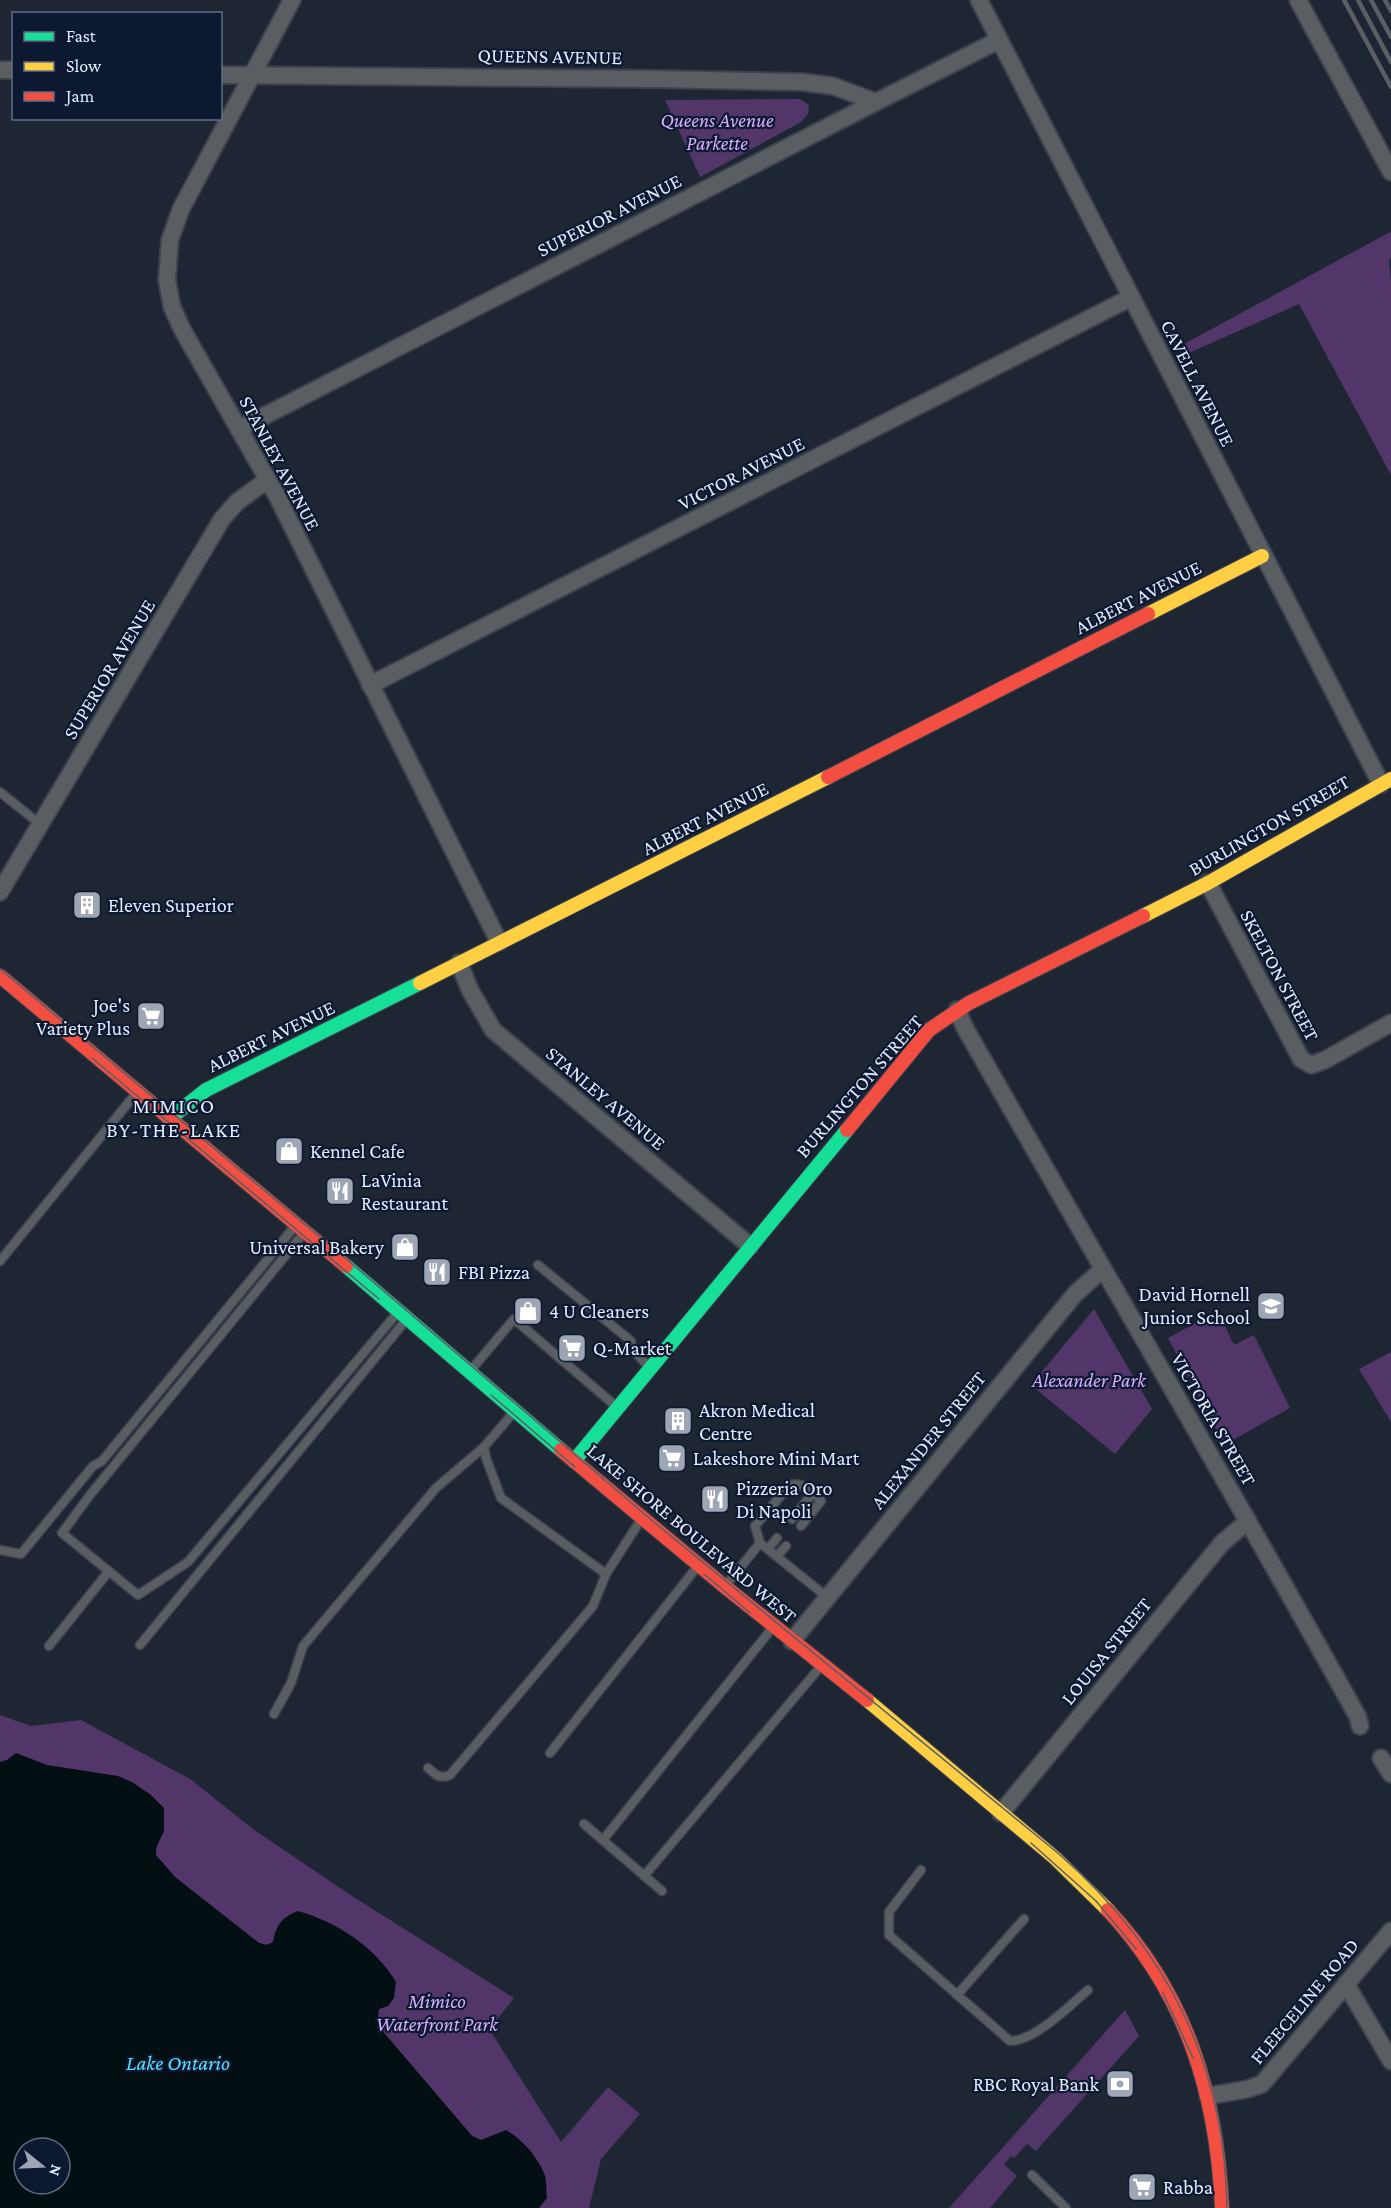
<svg xmlns="http://www.w3.org/2000/svg" width="1391" height="2208" font-family="'Crimson Pro',serif">
	<style>
		.green { fill: #52366a }
		.water { fill: #040f14; fill-rule: evenodd }
		.lines { fill: none; stroke-linecap: round; stroke-linejoin: round }
		.lane-casing { stroke: #3c424d; stroke-width: 11 }
		.street-casing { stroke: #3c424d; stroke-width: 20 }
		.fast-casing { stroke: #3c424d; stroke-width: 16 }
		.slow-casing { stroke: #3c424d; stroke-width: 16 }
		.jam-casing { stroke: #3c424d; stroke-width: 16 }
		.lane { stroke: #595e63; stroke-width: 8 }
		.street { stroke: #595e63; stroke-width: 16 }
		.fast { stroke: #16e098; stroke-width: 14 }
		.slow { stroke: #ffcf43; stroke-width: 14 }
		.jam { stroke: #f24e42; stroke-width: 14 }
		.tram { stroke: #5a5e66; stroke-width: 1.5 }
		.rail { stroke: #5a5e66; stroke-width: 4.5 }
		.labels { text-anchor: middle; stroke-width: 4.5; stroke-linejoin: round; paint-order: stroke }
		.street-label { font-size: 20px; fill: #e2ebfc; stroke: #0d1931 }
		.park-label { font-size: 20px; font-style: italic; fill: #d7acfc; stroke: #0d1931 }
		.poi-label { font-size: 20px; fill: #e2ebfc; stroke: #0d1931; text-anchor: start }
		.neighbourhood-label { font-size: 21px; letter-spacing: 1.5px; fill: #e2ebfc; stroke: #0d1931 }
		.water-label { font-size: 21px; font-style: italic; fill: #5dddfb; stroke: #0d1931 }
	</style>
	<rect width="100%" height="100%" fill="#1f2633"/>
	<g class="green">
		<polygon points="800,99 809,105 808,114 801,122 700,177 665,100"/>
		<polygon points="1390,232 1391,233 1391,258 1389,261 1391,281 1391,475 1299,304 1189,353 1184,344"/>
		<polygon points="1094,1309 1152,1409 1115,1454 1031,1385"/>
		<polygon points="1218,1311 1234,1345 1254,1335 1290,1408 1224,1445 1168,1338"/>
		<polygon points="1391,1352 1391,1422 1359,1369"/>
		<polygon points="0,1715 31,1726 81,1720 190,1779 253,1829 352,1896 514,1998 489,2029 561,2142 608,2087 640,2114 601,2159 589,2208 508,2208 489,2138 481,2140 472,2136 379,2027 378,2017 274,1942 267,1945 259,1943 175,1877 155,1855 158,1843 7,1760 0,1762"/>
		<polygon points="1125,2010 1139,2036 1036,2151 1027,2144 1014,2158 1011,2156 1004,2164 1017,2176 990,2208 949,2208"/>
	</g>
	<path class="water" d="M16 1753 47 1765 118 1776 132 1782 151 1795 164 1808V1831L156 1848V1855L175 1877 259 1943 267 1945 273 1942C276 1925 282 1917 298 1911 337 1922 375 1947 396 1982L394 1998 388 2006 379 2009 378 2017 379 2027 472 2136 481 2140 506 2130C522 2139 537 2156 544 2173 547 2180 546 2190 547 2198L539 2208H0V1762L7 1760ZM24 2148H60V2184H24Z"/>
	<g class="lines">
		<g class="lane-casing">
			<g id="lane">
				<polyline points="0,792 41,825"/>
				<polyline points="303,1234 90,1495 62,1533 138,1595 188,1562 398,1312"/>
				<polyline points="0,1261 137,1092"/>
				<polyline points="538,1265 631,1341 632,1349 650,1368"/>
				<polyline points="471,1370 514,1319 618,1408"/>
				<polyline points="513,1413 484,1447 486,1458 501,1498 606,1574"/>
				<polyline points="792,1519 813,1493"/>
				<polyline points="760,1543 827,1597"/>
				<polyline points="768,1549 777,1538"/>
				<polyline points="0,1550 21,1554 93,1466 102,1461 295,1226"/>
				<polyline points="777,1556 786,1546"/>
				<path d="M727 1584 760 1543 755 1526 789 1486C801 1480 813 1492 821 1501L801 1526"/>
				<polyline points="140,1645 406,1320"/>
				<polyline points="49,1646 109,1571"/>
				<polyline points="274,1714 291,1683 303,1646 436,1488 484,1447"/>
				<polyline points="550,1753 697,1567"/>
				<path d="M428 1768C435 1774 440 1780 450 1775L593 1606 606 1574 640 1521"/>
				<polyline points="584,1824 662,1891"/>
				<polyline points="603,1840 773,1627"/>
				<path d="M921 1870 889 1912V1935L1010 2041C1035 2041 1069 2006 1088 1990"/>
				<polyline points="644,1876 821,1666"/>
				<polyline points="957,1995 1024,1919"/>
				<polyline points="1032,2175 1066,2208"/>
			</g>
		</g>
		<g class="street-casing">
			<g id="street">
				<polyline points="292,0 181,209 170,240 167,280 172,307 182,329 277,496 499,942"/>
				<polyline points="979,0 1381,784"/>
				<polyline points="1298,0 1391,172"/>
				<polyline points="0,70 14,70"/>
				<polyline points="220,75 657,79 802,82 833,86 876,102"/>
				<polyline points="239,429 876,102 999,40"/>
				<polyline points="370,685 1130,298"/>
				<polyline points="1208,883 1301,1059 1311,1065 1325,1060 1391,1023"/>
				<polyline points="0,892 222,519 237,502 267,480"/>
				<polyline points="459,963 470,990 493,1030 750,1246"/>
				<path d="M957 1010 965 1028C1096 1258 1230 1486 1358 1717L1360 1726"/>
				<polyline points="792,1641 1075,1294 1103,1269"/>
				<polyline points="1381,1758 1391,1774"/>
				<polyline points="1001,1813 1222,1543 1248,1521"/>
				<polyline points="1346,1984 1391,2061"/>
				<polyline points="1208,2096 1248,2089 1262,2084 1391,1931"/>
			</g>
		</g>
		<g class="fast-casing">
			<g id="fast">
				<polyline points="169,1119 206,1090 420,983"/>
				<polyline points="346,1266 561,1450"/>
				<polyline points="574,1461 847,1130"/>
			</g>
		</g>
		<g class="slow-casing">
			<g id="slow">
				<polyline points="1148,614 1262,556"/>
				<polyline points="1143,916 1208,883 1391,779"/>
				<polyline points="420,983 828,777"/>
				<polyline points="867,1700 1055,1858 1108,1910"/>
			</g>
		</g>
		<g class="jam-casing">
			<g id="jam">
				<polyline points="828,777 1148,614"/>
				<polyline points="0,976 346,1266"/>
				<polyline points="847,1130 929,1030 969,1003 1143,916"/>
				<polyline points="561,1450 724,1586 867,1700"/>
				<path d="M1108 1910C1187 1995 1217 2095 1222 2208"/>
			</g>
		</g>
		<use href="#lane" class="lane"/>
		<use href="#street" class="street"/>
		<use href="#fast" class="fast"/>
		<use href="#slow" class="slow"/>
		<use href="#jam" class="jam"/>
		<g class="tram">
			<path d="M0 969 351 1263 655 1523 1059 1854C1167 1949 1225 2063 1227 2208"/>
			<polyline points="92,1058 379,1299"/>
			<polyline points="491,1395 575,1467"/>
			<polyline points="704,1574 750,1613"/>
			<polyline points="1031,1843 1096,1901 1136,1949"/>
			<polyline points="1163,1993 1193,2058"/>
		</g>
		<g class="rail">
			<polyline points="1344,0 1391,87"/>
			<polyline points="1358,0 1391,62"/>
			<polyline points="1371,0 1391,37"/>
			<polyline points="1385,0 1391,11"/>
		</g>
	</g>
	<defs>
		<g id="building-square" transform="scale(1.5)"><rect x="-9" y="-9" width="18" height="18" rx="4" fill="#9ea6b6" stroke="#0d1931"/><path d="M-4-6H4V6H1V3H-1V6H-4ZM-2.5-4.3h1.7v1.8h-1.7ZM.8-4.3h1.7v1.8H.8ZM-2.5-1h1.7V.8h-1.7ZM.8-1h1.7V.8H.8Z" fill="#fff"/></g>
		<g id="supermarket-square" transform="scale(1.5)"><rect x="-9" y="-9" width="18" height="18" rx="4" fill="#9ea6b6" stroke="#0d1931"/><path d="M-6-5.5h2.5l.6 2H6L4.5 2H-2.5L-4.4-4H-6ZM-1.5 3.2a1.3 1.3 0 1 0 .1 0ZM3 3.2a1.3 1.3 0 1 0 .1 0Z" fill="#fff"/></g>
		<g id="shop-square" transform="scale(1.5)"><rect x="-9" y="-9" width="18" height="18" rx="4" fill="#9ea6b6" stroke="#0d1931"/><path d="M-5-2.5h2.3a2.7 3.5 0 0 1 5.4 0H5L5.5 6h-11ZM-1.5-2.5h3a1.5 2.3 0 0 0-3 0Z" fill="#fff"/></g>
		<g id="restaurant-square" transform="scale(1.5)"><rect x="-9" y="-9" width="18" height="18" rx="4" fill="#9ea6b6" stroke="#0d1931"/><path d="M-5-6h1v4h1v-4h1v4h1v-4h1v5L-1.5 .5V6h-2V.5L-5-1ZM5-6V6H3V1.5H1.5Q1.5-4 5-6Z" fill="#fff"/></g>
		<g id="school-square" transform="scale(1.5)"><rect x="-9" y="-9" width="18" height="18" rx="4" fill="#9ea6b6" stroke="#0d1931"/><path d="M0-5L7-2L0 1L-7-2ZM-4 1L0 2.5L4 1V4Q0 6-4 4Z" fill="#fff"/></g>
		<g id="bank-square" transform="scale(1.5)"><rect x="-9" y="-9" width="18" height="18" rx="4" fill="#9ea6b6" stroke="#0d1931"/><path d="M-6-4H6V4H-6ZM0-2.3a2.3 2.3 0 1 0 0 4.6a2.3 2.3 0 1 0 0-4.6Z" fill="#fff"/></g>
	</defs>
	<g fill-rule="evenodd">
		<use href="#building-square" x="87" y="905"/>
		<use href="#supermarket-square" x="151" y="1016"/>
		<use href="#shop-square" x="289" y="1151"/>
		<use href="#restaurant-square" x="340" y="1191"/>
		<use href="#shop-square" x="405" y="1247"/>
		<use href="#restaurant-square" x="437" y="1272"/>
		<use href="#school-square" x="1271" y="1306"/>
		<use href="#shop-square" x="528" y="1311"/>
		<use href="#supermarket-square" x="572" y="1348"/>
		<use href="#building-square" x="678" y="1421"/>
		<use href="#supermarket-square" x="672" y="1458"/>
		<use href="#restaurant-square" x="715" y="1499"/>
		<use href="#bank-square" x="1120" y="2084"/>
		<use href="#supermarket-square" x="1142" y="2187"/>
	</g>
	<g class="labels">
		<g class="street-label">
			<text transform="translate(550 56) rotate(1)" y="7">QUEENS AVENUE</text>
			<text transform="translate(609 215) rotate(-27)" y="7">SUPERIOR AVENUE</text>
			<text transform="translate(1198 383) rotate(63)" y="7">CAVELL AVENUE</text>
			<text transform="translate(280 463) rotate(62)" y="7">STANLEY AVENUE</text>
			<text transform="translate(741 473) rotate(-27)" y="7">VICTOR AVENUE</text>
			<text transform="translate(1138 597) rotate(-27)" y="7">ALBERT AVENUE</text>
			<text transform="translate(109 669) rotate(-59)" y="7">SUPERIOR AVENUE</text>
			<text transform="translate(705 818) rotate(-27)" y="7">ALBERT AVENUE</text>
			<text transform="translate(1269 825) rotate(-30)" y="7">BURLINGTON STREET</text>
			<text transform="translate(1280 975) rotate(62)" y="7">SKELTON STREET</text>
			<text transform="translate(271 1036) rotate(-26)" y="7">ALBERT AVENUE</text>
			<text transform="translate(859 1086) rotate(-49)" y="7">BURLINGTON STREET</text>
			<text transform="translate(606 1098) rotate(40)" y="7">STANLEY AVENUE</text>
			<text transform="translate(1214 1419) rotate(60)" y="7">VICTORIA STREET</text>
			<text transform="translate(928 1440) rotate(-51)" y="7">ALEXANDER STREET</text>
			<text transform="translate(692 1533) rotate(40)" y="7">LAKE SHORE BOULEVARD WEST</text>
			<text transform="translate(1106 1651) rotate(-51)" y="7">LOUISA STREET</text>
			<text transform="translate(1304 2001) rotate(-50)" y="7">FLEECELINE ROAD</text>
		</g>
		<g class="park-label">
			<text x="717" y="127">Queens Avenue<tspan x="717" dy="23">Parkette</tspan></text>
			<text x="1089" y="1387">Alexander Park</text>
			<text x="437" y="2008">Mimico<tspan x="437" dy="23">Waterfront Park</tspan></text>
		</g>
		<g class="poi-label">
			<text x="108" y="912">Eleven Superior</text>
			<text x="130" y="1012" text-anchor="end">Joe's<tspan x="130" dy="23">Variety Plus</tspan></text>
			<text x="310" y="1158">Kennel Cafe</text>
			<text x="361" y="1187">LaVinia<tspan x="361" dy="23">Restaurant</tspan></text>
			<text x="384" y="1254" text-anchor="end">Universal Bakery</text>
			<text x="458" y="1279">FBI Pizza</text>
			<text x="1250" y="1301" text-anchor="end">David Hornell<tspan x="1250" dy="23">Junior School</tspan></text>
			<text x="549" y="1318">4 U Cleaners</text>
			<text x="593" y="1355">Q-Market</text>
			<text x="699" y="1417">Akron Medical<tspan x="699" dy="23">Centre</tspan></text>
			<text x="693" y="1465">Lakeshore Mini Mart</text>
			<text x="736" y="1495">Pizzeria Oro<tspan x="736" dy="23">Di Napoli</tspan></text>
			<text x="1099" y="2091" text-anchor="end">RBC Royal Bank</text>
			<text x="1163" y="2194">Rabba</text>
		</g>
		<g class="neighbourhood-label">
			<text x="174" y="1113">MIMICO<tspan x="174" dy="24">BY-THE-LAKE</tspan></text>
		</g>
		<g class="water-label">
			<text x="178" y="2070">Lake Ontario</text>
		</g>
	</g>
	<rect x="12" y="12" width="210" height="108" fill="#0d1931" stroke="#626d82" stroke-width="1.5"/>
	<rect x="24" y="32" width="30" height="9" fill="#16e098" stroke="#626d82" stroke-width="1.5"/>
	<text x="66" y="42" font-size="18" fill="#e2ebfc">Fast</text>
	<rect x="24" y="62" width="30" height="9" fill="#ffcf43" stroke="#626d82" stroke-width="1.5"/>
	<text x="66" y="72" font-size="18" fill="#e2ebfc">Slow</text>
	<rect x="24" y="92" width="30" height="9" fill="#f24e42" stroke="#626d82" stroke-width="1.5"/>
	<text x="66" y="102" font-size="18" fill="#e2ebfc">Jam</text>
	<g transform="translate(42 2166) rotate(108)"><circle r="28" fill="#0d1931" stroke="#626d82" stroke-width="1.5"/>
	<path d="M0-4.5L10 22L0 15L-10 22Z" fill="#9ea6b6"/>
	<text y="-9" font-size="16" font-weight="bold" text-anchor="middle" fill="#e2ebfc">N</text>
	</g>
</svg>
